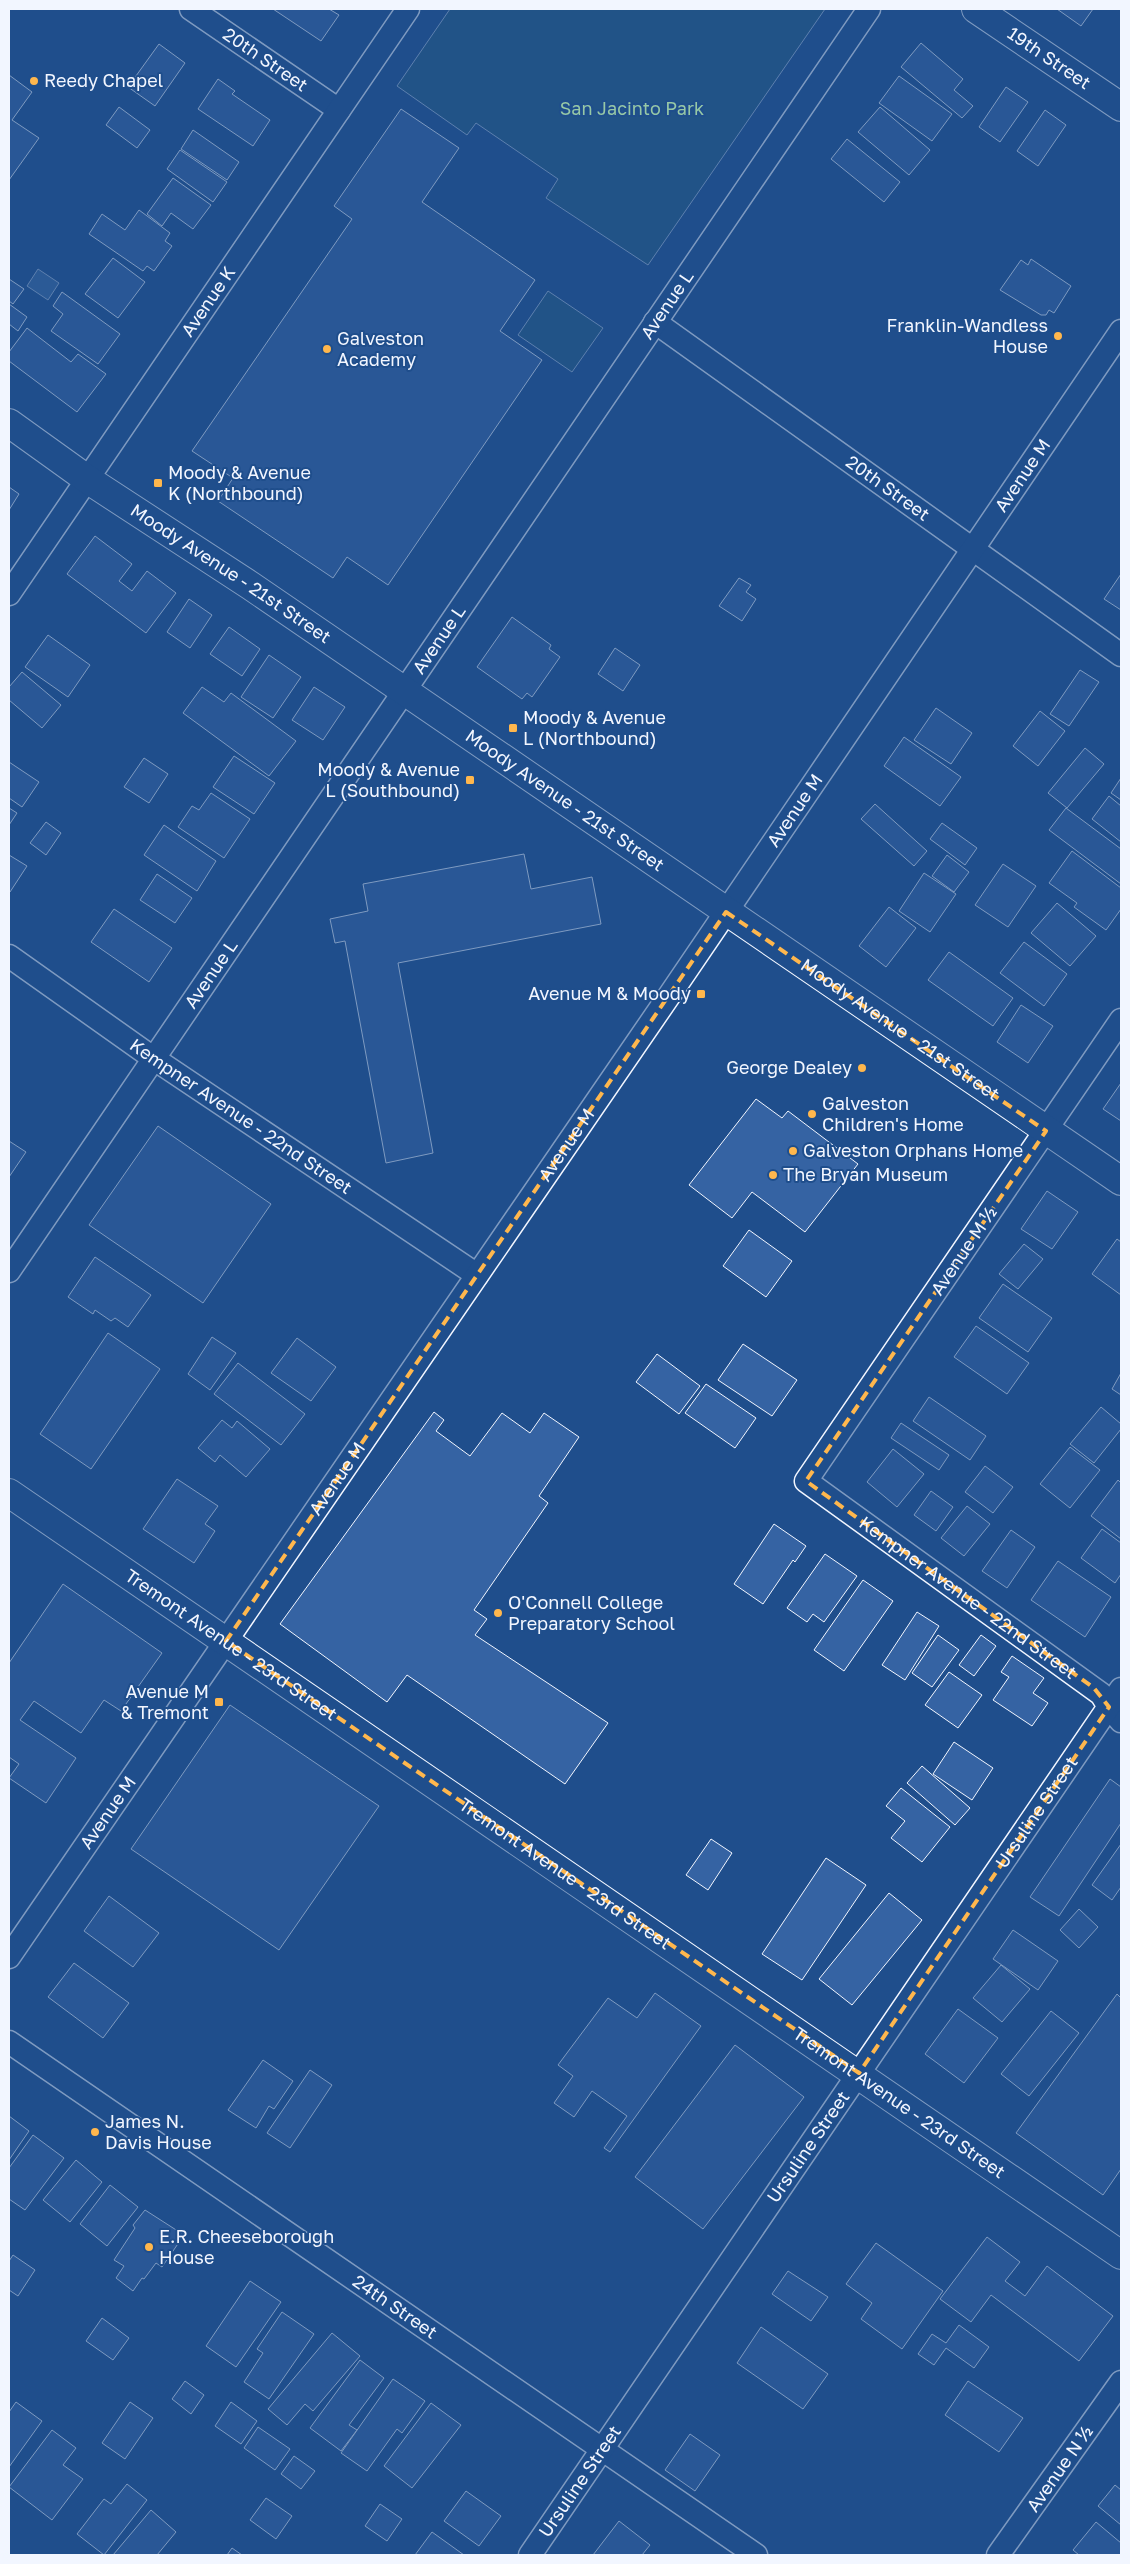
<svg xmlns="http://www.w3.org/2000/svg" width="1130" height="2564" font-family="'Golos Text',sans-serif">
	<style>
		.green { fill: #245a82; stroke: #a8bbd7 }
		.water { fill: #3b69a3; stroke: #a8bbd7 }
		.building { fill: #3563a3; stroke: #f2f6ff }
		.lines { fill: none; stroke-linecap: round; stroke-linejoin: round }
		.minor-casing { stroke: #f2f6ff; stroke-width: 25 }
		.tertiary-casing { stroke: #f2f6ff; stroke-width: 30 }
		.secondary-casing { stroke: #f2f6ff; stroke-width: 30 }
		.minor { stroke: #1f4e8c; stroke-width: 22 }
		.tertiary { stroke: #1f4e8c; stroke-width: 28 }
		.secondary { stroke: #1f4e8c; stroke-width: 28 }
		.marked { fill: none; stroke: #ffb74d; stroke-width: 4; stroke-dasharray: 10 6; stroke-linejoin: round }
		.poi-dot { fill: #ffb74d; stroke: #1f4e8c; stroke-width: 2 }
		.labels { text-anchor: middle; stroke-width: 4; stroke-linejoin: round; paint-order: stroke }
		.street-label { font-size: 18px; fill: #f2f6ff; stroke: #1f4e8c }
		.poi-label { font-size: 18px; fill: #f2f6ff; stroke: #1f4e8c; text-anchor: start }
		.park-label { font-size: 18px; fill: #97c8a6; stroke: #1f4e8c }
	</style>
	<rect width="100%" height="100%" fill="#1f4e8c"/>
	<g class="green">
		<polygon points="450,9 825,9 648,265 546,198 558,179 476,123 467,135 397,86"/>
		<polygon points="548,291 603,328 572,372 518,335"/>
	</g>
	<polygon class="water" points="38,269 59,283 48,300 27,286"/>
	<g class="building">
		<polygon points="273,9 329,9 339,15 321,41"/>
		<polygon points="1057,9 1093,9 1081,26"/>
		<polygon points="921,43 963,79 954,90 973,106 962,118 901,67"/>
		<polygon points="159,44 185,63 155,106 128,87"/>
		<polygon points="9,75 32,92 12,120 39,138 9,180"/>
		<polygon points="899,76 952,114 932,141 879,103"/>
		<polygon points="218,79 235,91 232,94 270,120 253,146 198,109"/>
		<polygon points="1006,87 1028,102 1000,142 979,127"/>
		<polygon points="119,107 150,130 137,148 106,125"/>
		<polygon points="880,107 930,150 909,175 858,132"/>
		<polygon points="401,109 459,148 422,202 535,280 500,331 542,360 388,585 347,557 333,578 218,501 233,478 192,451 352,219 334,206"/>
		<polygon points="1045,110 1066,125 1038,166 1017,151"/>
		<polygon points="193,130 239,162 227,180 181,149"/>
		<polygon points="847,139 900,182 884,202 831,159"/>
		<polygon points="180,150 227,182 213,202 167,169"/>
		<polygon points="173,178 211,205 193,229 171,213 162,226 147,214"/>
		<polygon points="139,210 170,233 165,241 172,246 154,271 147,266 143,271 89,234 102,214 125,230"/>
		<polygon points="113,258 145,282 118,318 85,294"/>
		<polygon points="1031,259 1071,286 1054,313 1049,310 1046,315 1041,315 1000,290 1021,260 1028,265"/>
		<polygon points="9,279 24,289 13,304 9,301"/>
		<polygon points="62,292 120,334 98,364 51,331 63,314 53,306"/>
		<polygon points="9,304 27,317 18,331 9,324"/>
		<polygon points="27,328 71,362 78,354 106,374 77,412 9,361 9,352"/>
		<polygon points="9,487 19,494 9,510"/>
		<polygon points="95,536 132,564 119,581 132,591 147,571 176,593 146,633 67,574"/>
		<polygon points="1121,574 1121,610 1104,599"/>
		<polygon points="739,578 751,585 746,592 756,599 742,621 719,606"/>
		<polygon points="189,599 212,615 190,648 167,632"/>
		<polygon points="512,617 551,645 549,649 560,657 532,697 527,693 522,699 477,667"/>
		<polygon points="229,627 260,649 242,676 210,654"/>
		<polygon points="48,635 90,665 68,697 25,667"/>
		<polygon points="615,648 640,665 623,691 598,674"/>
		<polygon points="269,655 301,677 273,718 241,697"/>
		<polygon points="1080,670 1099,682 1069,726 1050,714"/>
		<polygon points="22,672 61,705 42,728 9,700 9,687"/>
		<polygon points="202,687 224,702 231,693 296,741 269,776 183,713"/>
		<polygon points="314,687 345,707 323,740 292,720"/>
		<polygon points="936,708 972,733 951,764 914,740"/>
		<polygon points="1040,711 1065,731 1038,766 1013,746"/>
		<polygon points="904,737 961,777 940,806 884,766"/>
		<polygon points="1085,748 1104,764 1067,808 1048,793"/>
		<polygon points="234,756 275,783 254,814 213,787"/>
		<polygon points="144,758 168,774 149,803 124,787"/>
		<polygon points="9,762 39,782 22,807 9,798"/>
		<polygon points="1121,778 1121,800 1111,793"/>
		<polygon points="211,793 250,819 224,858 178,827 192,806 199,810"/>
		<polygon points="1109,796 1121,806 1121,842 1092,819"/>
		<polygon points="875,804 927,851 914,866 861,819"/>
		<polygon points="9,808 17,813 9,825"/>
		<polygon points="1066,808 1121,849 1121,884 1049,830"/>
		<polygon points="46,822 61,833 46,855 30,843"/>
		<polygon points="942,823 977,848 965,865 930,839"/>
		<polygon points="164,825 216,861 197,891 144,855"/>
		<polygon points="1072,851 1121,888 1121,909 1106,930 1074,907 1077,903 1049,883"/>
		<polygon points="524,854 531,889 592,877 601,924 398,963 433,1153 386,1163 345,941 335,943 330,919 368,911 363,884"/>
		<polygon points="9,855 27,866 10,892 9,891"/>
		<polygon points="947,855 969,872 954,892 932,876"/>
		<polygon points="1003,864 1036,886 1008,927 975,905"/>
		<polygon points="924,873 956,894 930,932 899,911"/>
		<polygon points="157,874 192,898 175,923 140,900"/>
		<polygon points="1057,903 1096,936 1070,966 1031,933"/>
		<polygon points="889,907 916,928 886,967 859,946"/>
		<polygon points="114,909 172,948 149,982 91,942"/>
		<polygon points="1024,942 1067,974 1044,1006 1000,973"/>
		<polygon points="949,952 1013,998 993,1026 928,980"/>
		<polygon points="1021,1005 1053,1026 1028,1063 997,1042"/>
		<polygon points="1121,1083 1121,1121 1103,1109"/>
		<polygon points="756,1099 782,1118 788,1111 858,1164 805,1232 752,1192 732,1218 689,1185"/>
		<polygon points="158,1126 271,1204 203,1303 89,1225"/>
		<polygon points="9,1141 26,1152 9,1177"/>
		<polygon points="1047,1191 1078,1212 1052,1249 1021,1229"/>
		<polygon points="749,1230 792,1261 766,1297 723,1266"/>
		<polygon points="1117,1239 1121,1242 1121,1295 1092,1274"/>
		<polygon points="1024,1244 1043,1259 1018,1289 999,1274"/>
		<polygon points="95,1257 151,1295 128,1327 115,1318 111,1321 95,1310 93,1314 68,1297"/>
		<polygon points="1003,1284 1052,1318 1028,1352 979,1318"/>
		<polygon points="976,1326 1029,1363 1007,1394 954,1357"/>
		<polygon points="108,1333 160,1369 91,1469 40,1434"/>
		<polygon points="212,1337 236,1353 210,1390 188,1374"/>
		<polygon points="297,1338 336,1367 311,1401 271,1373"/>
		<polygon points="743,1344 797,1380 772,1416 718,1380"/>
		<polygon points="657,1354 700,1386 679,1414 636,1382"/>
		<polygon points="238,1363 305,1414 281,1445 214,1394"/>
		<polygon points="1121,1373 1121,1395 1112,1389"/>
		<polygon points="706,1384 756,1418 735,1448 685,1413"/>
		<polygon points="929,1397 986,1436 970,1460 913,1421"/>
		<polygon points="1101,1407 1121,1424 1121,1429 1094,1463 1070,1444"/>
		<polygon points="434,1412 444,1420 436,1431 470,1456 502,1413 530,1433 544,1413 579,1437 539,1496 548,1503 474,1610 487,1619 475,1635 608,1723 565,1784 407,1675 387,1702 280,1624"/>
		<polygon points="222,1420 232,1428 237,1421 270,1449 246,1477 220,1455 215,1462 198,1448"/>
		<polygon points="901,1423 949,1455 939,1470 891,1438"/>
		<polygon points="1070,1447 1100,1470 1070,1508 1040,1484"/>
		<polygon points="893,1449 924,1474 897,1507 867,1482"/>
		<polygon points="985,1466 1013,1487 993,1513 965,1492"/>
		<polygon points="177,1479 218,1506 205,1524 215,1531 194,1563 143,1529"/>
		<polygon points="1118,1480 1121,1483 1121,1539 1091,1516"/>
		<polygon points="931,1491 953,1507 936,1531 914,1515"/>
		<polygon points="967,1506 990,1524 964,1556 941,1538"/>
		<polygon points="774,1524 806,1546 795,1562 793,1560 763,1604 734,1584"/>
		<polygon points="1102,1529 1121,1543 1121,1574 1115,1583 1081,1558"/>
		<polygon points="1011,1530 1035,1547 1007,1588 982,1571"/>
		<polygon points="825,1554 857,1576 824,1622 813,1614 807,1622 787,1608"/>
		<polygon points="1058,1561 1111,1597 1085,1637 1031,1600"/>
		<polygon points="863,1580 893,1601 844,1671 814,1650"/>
		<polygon points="63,1584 162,1653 121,1711 104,1700 81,1733 34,1701 20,1720 76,1758 46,1803 9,1778 19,1764 9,1757 9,1663"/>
		<polygon points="917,1612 939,1626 905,1680 882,1665"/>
		<polygon points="938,1635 959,1650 932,1687 912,1673"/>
		<polygon points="981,1635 996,1646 974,1676 959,1665"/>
		<polygon points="1012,1656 1044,1678 1033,1693 1048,1703 1032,1726 993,1700 1009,1677 1001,1672"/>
		<polygon points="949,1672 982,1695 958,1728 925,1705"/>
		<polygon points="230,1705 379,1806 279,1950 131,1849"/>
		<polygon points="954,1742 993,1768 972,1800 933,1774"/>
		<polygon points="922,1766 970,1808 955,1825 907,1783"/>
		<polygon points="1110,1779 1121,1787 1121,1823 1059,1916 1030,1897"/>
		<polygon points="901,1788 950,1827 922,1862 891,1838 905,1821 886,1806"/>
		<polygon points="711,1839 732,1853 708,1890 686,1875"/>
		<polygon points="1121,1844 1121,1887 1112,1900 1092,1885"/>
		<polygon points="826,1858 866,1885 802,1980 762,1954"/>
		<polygon points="889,1893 922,1920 852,2005 819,1979"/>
		<polygon points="109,1896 159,1933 133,1967 84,1931"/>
		<polygon points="1079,1909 1098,1927 1079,1948 1060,1930"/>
		<polygon points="1013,1930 1058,1961 1038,1990 993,1959"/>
		<polygon points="74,1963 129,2003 103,2038 48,1997"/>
		<polygon points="1001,1965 1030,1989 1002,2022 973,1998"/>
		<polygon points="655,1993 701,2026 610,2152 604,2148 627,2116 592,2091 574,2117 554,2103 573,2076 558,2065 608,1998 637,2018"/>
		<polygon points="1117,1994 1121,1998 1121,2169 1103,2195 1016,2133"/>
		<polygon points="958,2009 998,2038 964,2083 925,2054"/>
		<polygon points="1051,2011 1079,2033 1029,2096 1001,2074"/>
		<polygon points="735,2045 804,2097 703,2229 635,2177"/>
		<polygon points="263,2060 293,2081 274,2109 269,2106 256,2128 228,2110"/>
		<polygon points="310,2070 332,2085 290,2148 267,2133"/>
		<polygon points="9,2116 29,2131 9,2160"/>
		<polygon points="33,2135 64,2158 25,2210 9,2199 9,2168"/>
		<polygon points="76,2160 102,2182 70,2222 43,2200"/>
		<polygon points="110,2185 138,2207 107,2246 80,2224"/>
		<polygon points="145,2210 184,2235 162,2267 156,2263 144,2279 142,2278 133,2291 116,2278 124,2266 114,2260 135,2228 133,2225"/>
		<polygon points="987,2237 1020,2262 1005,2281 1025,2296 1047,2266 1113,2316 1079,2361 991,2295 971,2322 940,2299"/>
		<polygon points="876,2243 943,2291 902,2349 861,2319 872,2303 846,2284"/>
		<polygon points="13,2255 35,2270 18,2296 9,2290 9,2261"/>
		<polygon points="788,2271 828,2297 811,2321 772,2294"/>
		<polygon points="250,2281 281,2302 236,2367 206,2346"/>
		<polygon points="282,2312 314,2334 269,2399 244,2382 263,2353 257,2349"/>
		<polygon points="102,2318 129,2338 113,2360 86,2341"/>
		<polygon points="959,2325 989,2347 974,2368 946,2348 934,2365 918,2354 932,2334 946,2343"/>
		<polygon points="761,2327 828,2374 803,2409 737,2363"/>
		<polygon points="332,2333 360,2356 313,2411 305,2404 287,2425 268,2409"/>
		<polygon points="360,2360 384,2378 349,2425 357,2430 341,2451 310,2428"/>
		<polygon points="393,2379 425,2401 402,2433 397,2429 367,2471 341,2453"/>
		<polygon points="185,2381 204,2395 191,2414 172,2399"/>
		<polygon points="968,2381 1023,2418 999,2452 945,2415"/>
		<polygon points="16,2402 42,2421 9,2467 9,2412"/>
		<polygon points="130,2402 153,2418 125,2459 102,2443"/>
		<polygon points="231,2402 257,2421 241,2444 215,2426"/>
		<polygon points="431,2403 461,2425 412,2488 384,2466"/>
		<polygon points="258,2427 290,2449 275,2470 244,2448"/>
		<polygon points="52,2430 76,2448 63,2465 83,2479 52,2520 9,2487"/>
		<polygon points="690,2434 720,2455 695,2491 665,2470"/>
		<polygon points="294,2456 315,2471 301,2489 281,2474"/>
		<polygon points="127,2484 147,2500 104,2555 77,2534 104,2499 111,2504"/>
		<polygon points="1115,2485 1121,2490 1121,2525 1098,2506"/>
		<polygon points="466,2491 501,2516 479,2546 444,2521"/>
		<polygon points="266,2498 292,2516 276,2539 250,2520"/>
		<polygon points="380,2504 402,2519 387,2541 365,2526"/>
		<polygon points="151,2510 176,2532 157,2555 113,2555"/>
		<polygon points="619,2521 650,2545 642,2555 593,2555"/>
		<polygon points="1096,2522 1121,2543 1121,2555 1079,2555 1073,2550"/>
		<polygon points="432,2532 464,2555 415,2555"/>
		<polygon points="232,2548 242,2555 227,2555"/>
	</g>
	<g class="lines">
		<g class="minor-casing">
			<g id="minor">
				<path id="s1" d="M191 9 339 110"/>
				<path id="s2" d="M655 322 1121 655"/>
				<path id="s3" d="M9 594 408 9"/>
				<path id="s4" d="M9 956 153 1058 477 1275"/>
				<path id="s5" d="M1121 1020 806 1481 1101 1694 1109 1707 1121 1721"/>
				<path id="s6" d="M9 1271 869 9"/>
				<path id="s7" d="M9 1957 671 993 1121 331"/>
				<path id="s8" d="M9 2042 756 2555"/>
				<path id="s9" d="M530 2555 1121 1689"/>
				<polyline points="998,2555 1121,2382"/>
			</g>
		</g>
		<g class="tertiary-casing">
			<g id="tertiary">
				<path id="s10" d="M976 9 1121 107"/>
				<path id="s11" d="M9 1493 1121 2255"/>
			</g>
		</g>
		<g class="secondary-casing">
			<g id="secondary">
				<path id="s12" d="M9 423 87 479 251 586 1121 1181"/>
			</g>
		</g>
		<use href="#minor" class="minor"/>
		<use href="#tertiary" class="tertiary"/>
		<use href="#secondary" class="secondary"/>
	</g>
	<path d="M0 0H1130V2564H0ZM726 912 1046 1131 806 1481 1094 1688 1109 1707 859 2073 226 1641Z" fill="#1f4e8c" fill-opacity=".55" fill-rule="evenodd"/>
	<path class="marked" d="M726 912 1046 1131 806 1481 1094 1688 1109 1707 859 2073 226 1641Z"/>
	<g class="poi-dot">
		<circle cx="34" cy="81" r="5"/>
		<circle cx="1058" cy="336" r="5"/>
		<circle cx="327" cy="349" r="5"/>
		<rect x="153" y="478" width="10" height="10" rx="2.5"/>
		<rect x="508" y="723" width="10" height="10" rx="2.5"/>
		<rect x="465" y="775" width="10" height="10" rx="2.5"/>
		<rect x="696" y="989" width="10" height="10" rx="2.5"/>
		<circle cx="862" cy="1068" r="5"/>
		<circle cx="812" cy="1114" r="5"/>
		<circle cx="793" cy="1151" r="5"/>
		<circle cx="773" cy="1175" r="5"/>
		<circle cx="498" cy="1613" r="5"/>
		<rect x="214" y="1697" width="10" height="10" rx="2.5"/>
		<circle cx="95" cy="2132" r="5"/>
		<circle cx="149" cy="2247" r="5"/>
	</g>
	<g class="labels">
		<g class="street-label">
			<text dy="6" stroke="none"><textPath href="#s10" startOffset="88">19th Street</textPath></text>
			<text dy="6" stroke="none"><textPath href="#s1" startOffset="90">20th Street</textPath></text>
			<text dy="6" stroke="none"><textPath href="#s3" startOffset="354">Avenue K</textPath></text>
			<text dy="6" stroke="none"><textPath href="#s6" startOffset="1169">Avenue L</textPath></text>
			<text dy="6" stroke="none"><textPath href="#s7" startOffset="1795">Avenue M</textPath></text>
			<text dy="6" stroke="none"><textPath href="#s2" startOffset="286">20th Street</textPath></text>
			<text dy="6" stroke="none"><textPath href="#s12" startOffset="268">Moody Avenue - 21st Street</textPath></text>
			<text dy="6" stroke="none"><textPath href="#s6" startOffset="764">Avenue L</textPath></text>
			<text dy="6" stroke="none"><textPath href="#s12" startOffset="672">Moody Avenue - 21st Street</textPath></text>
			<text dy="6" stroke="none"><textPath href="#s7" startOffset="1390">Avenue M</textPath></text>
			<text dy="6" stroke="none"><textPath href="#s6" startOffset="359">Avenue L</textPath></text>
			<text dy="6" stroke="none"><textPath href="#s12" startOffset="1078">Moody Avenue - 21st Street</textPath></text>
			<text dy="6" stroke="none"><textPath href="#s4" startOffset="282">Kempner Avenue - 22nd Street</textPath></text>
			<text dy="6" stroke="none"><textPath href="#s7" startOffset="985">Avenue M</textPath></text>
			<text transform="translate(964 1251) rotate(-56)" y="6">Avenue M ½</text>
			<text dy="6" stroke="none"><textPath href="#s7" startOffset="580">Avenue M</textPath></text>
			<text dy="6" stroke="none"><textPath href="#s5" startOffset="758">Kempner Avenue - 22nd Street</textPath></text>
			<text dy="6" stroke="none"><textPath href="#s11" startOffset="269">Tremont Avenue - 23rd Street</textPath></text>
			<text dy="6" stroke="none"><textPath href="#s7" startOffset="175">Avenue M</textPath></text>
			<text dy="6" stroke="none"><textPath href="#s9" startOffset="899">Ursuline Street</textPath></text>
			<text dy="6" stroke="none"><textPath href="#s11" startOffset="674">Tremont Avenue - 23rd Street</textPath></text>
			<text dy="6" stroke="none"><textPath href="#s11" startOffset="1079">Tremont Avenue - 23rd Street</textPath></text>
			<text dy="6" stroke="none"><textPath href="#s9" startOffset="494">Ursuline Street</textPath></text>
			<text dy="6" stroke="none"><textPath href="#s8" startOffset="468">24th Street</textPath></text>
			<text transform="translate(1060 2469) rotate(-55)" y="6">Avenue N ½</text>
			<text dy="6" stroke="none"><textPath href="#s9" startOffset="89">Ursuline Street</textPath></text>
		</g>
		<g class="poi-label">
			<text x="44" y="87">Reedy Chapel</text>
			<text x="1048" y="332" text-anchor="end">Franklin-Wandless<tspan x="1048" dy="21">House</tspan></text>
			<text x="337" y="345">Galveston<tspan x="337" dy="21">Academy</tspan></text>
			<text x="168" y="479">Moody &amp; Avenue<tspan x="168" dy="21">K (Northbound)</tspan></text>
			<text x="523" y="724">Moody &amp; Avenue<tspan x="523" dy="21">L (Northbound)</tspan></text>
			<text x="460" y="776" text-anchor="end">Moody &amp; Avenue<tspan x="460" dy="21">L (Southbound)</tspan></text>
			<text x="691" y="1000" text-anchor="end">Avenue M &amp; Moody</text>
			<text x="852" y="1074" text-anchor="end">George Dealey</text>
			<text x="822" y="1110">Galveston<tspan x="822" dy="21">Children's Home</tspan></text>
			<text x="803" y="1157">Galveston Orphans Home</text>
			<text x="783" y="1181">The Bryan Museum</text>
			<text x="508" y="1609">O'Connell College<tspan x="508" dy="21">Preparatory School</tspan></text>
			<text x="209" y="1698" text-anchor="end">Avenue M<tspan x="209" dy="21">&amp; Tremont</tspan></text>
			<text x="105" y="2128">James N.<tspan x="105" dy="21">Davis House</tspan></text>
			<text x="159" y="2243">E.R. Cheeseborough<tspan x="159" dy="21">House</tspan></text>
		</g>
		<g class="park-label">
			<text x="632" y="115">San Jacinto Park</text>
		</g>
	</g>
	<rect width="1130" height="2564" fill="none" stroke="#f2f6ff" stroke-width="20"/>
</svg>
